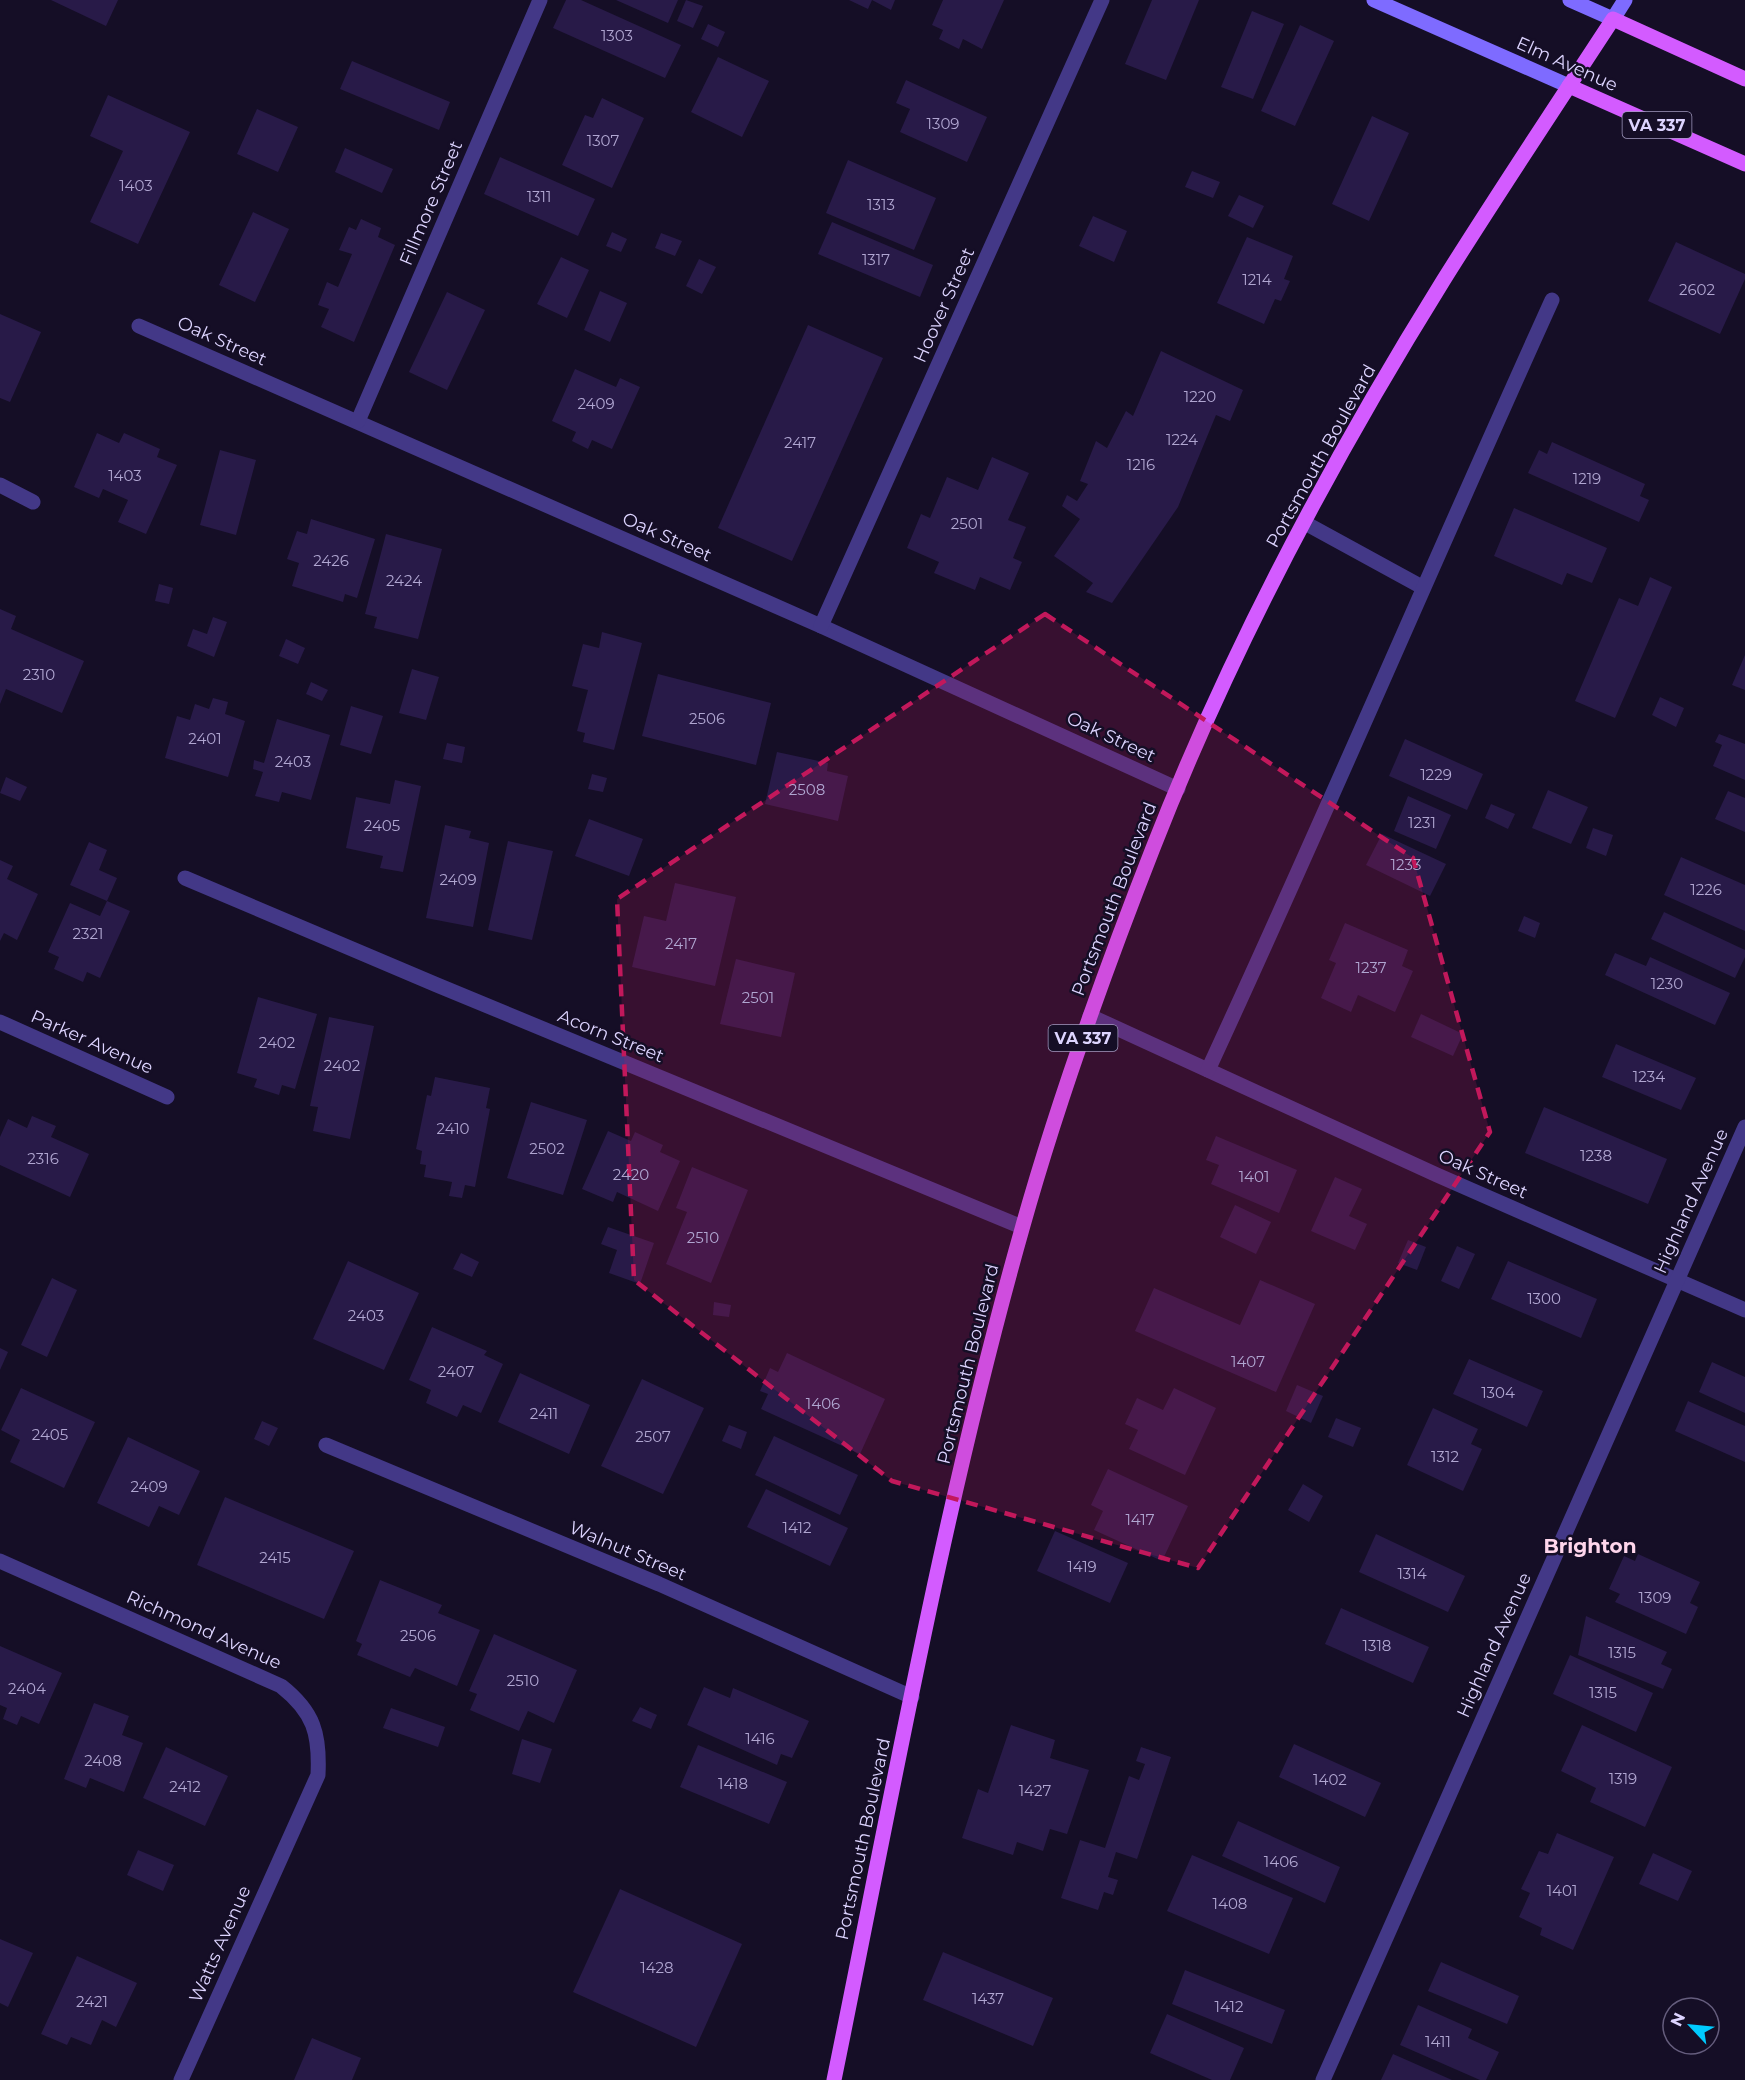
<svg xmlns="http://www.w3.org/2000/svg" width="1745" height="2080" font-family="Montserrat,sans-serif">
	<style>
		.building { fill: #281a48 }
		.lines { fill: none; stroke-linecap: round; stroke-linejoin: round }
		.lane { stroke: #433887; stroke-width: 15 }
		.street { stroke: #433887; stroke-width: 15 }
		.secondary { stroke: #7e6bff; stroke-width: 15 }
		.primary { stroke: #d35bff; stroke-width: 15 }
		.marked { fill: #c2185b; fill-opacity: 0.2; stroke: #c2185b; stroke-width: 4.5; stroke-dasharray: 12 8; stroke-linejoin: round }
		.labels { text-anchor: middle; stroke-width: 5; stroke-linejoin: round; paint-order: stroke }
		.number-label { font-size: 15px; fill: #b0a6d1 }
		.shield { fill: #150e26; stroke: #a199be; stroke-width: 1.5 }
		.shield-label { font-size: 16px; font-weight: bold; fill: #ddd4ff }
		.street-label { font-size: 18px; fill: #ddd4ff; stroke: #150e26 }
		.neighbourhood-label { font-size: 20px; font-weight: bold; fill: #ffd6ec; stroke: #150e26 }
	</style>
	<rect width="100%" height="100%" fill="#150e26"/>
	<g class="building">
		<polygon points="51,0 118,0 106,26"/>
		<polygon points="566,0 581,0 681,45 665,78 553,28"/>
		<polygon points="616,0 678,0 668,23"/>
		<polygon points="686,0 703,6 693,28 677,21"/>
		<polygon points="849,0 872,0 868,9"/>
		<polygon points="872,0 895,0 891,10"/>
		<polygon points="943,0 1004,0 982,49 963,39 959,49 939,39 943,30 932,25"/>
		<polygon points="1152,0 1199,0 1166,80 1125,64"/>
		<polygon points="1252,11 1284,24 1253,99 1221,87"/>
		<polygon points="708,24 725,32 718,47 701,39"/>
		<polygon points="1300,25 1334,41 1295,126 1261,111"/>
		<polygon points="718,57 769,81 742,137 691,112"/>
		<polygon points="352,61 450,102 439,130 340,89"/>
		<polygon points="906,80 987,117 967,162 900,132 910,109 896,103"/>
		<polygon points="108,95 190,132 138,244 90,222 123,151 90,136"/>
		<polygon points="602,98 644,118 612,188 562,165 585,115 593,118"/>
		<polygon points="257,109 298,127 278,172 237,154"/>
		<polygon points="1372,116 1409,133 1369,221 1332,204"/>
		<polygon points="345,148 393,169 382,193 335,172"/>
		<polygon points="500,157 595,199 578,236 484,194"/>
		<polygon points="848,160 936,198 914,250 826,213"/>
		<polygon points="1192,171 1220,182 1213,198 1185,187"/>
		<polygon points="1239,195 1264,206 1253,228 1228,216"/>
		<polygon points="253,212 289,229 255,302 219,285"/>
		<polygon points="1093,216 1127,231 1114,262 1079,246"/>
		<polygon points="361,219 381,228 378,237 395,245 354,342 321,327 329,309 318,305 327,282 338,287 352,254 339,250 349,227 356,230"/>
		<polygon points="832,222 933,265 920,297 818,254"/>
		<polygon points="612,232 627,239 621,252 606,246"/>
		<polygon points="661,233 682,241 675,256 655,248"/>
		<polygon points="1247,237 1293,256 1284,279 1290,281 1281,301 1275,299 1264,324 1217,303"/>
		<polygon points="1676,242 1745,274 1745,279 1720,334 1648,301"/>
		<polygon points="561,257 589,270 567,318 537,304"/>
		<polygon points="699,259 716,267 702,294 686,286"/>
		<polygon points="600,291 627,303 610,342 584,330"/>
		<polygon points="447,292 485,310 447,390 409,372"/>
		<polygon points="0,314 41,332 10,402 0,398"/>
		<polygon points="808,325 883,358 792,561 718,528"/>
		<polygon points="1161,351 1243,390 1230,421 1216,415 1178,507 1112,603 1086,592 1093,583 1054,556 1080,519 1062,506 1067,495 1077,501 1088,484 1080,481 1096,441 1107,448 1126,411 1133,416"/>
		<polygon points="575,369 616,387 620,378 640,387 612,449 592,440 588,449 572,441 576,432 552,421"/>
		<polygon points="97,433 119,443 124,433 160,449 157,457 177,465 146,534 118,522 128,500 103,489 99,498 74,487"/>
		<polygon points="1552,442 1645,484 1640,496 1649,500 1639,522 1528,473 1539,450 1547,454"/>
		<polygon points="220,450 256,460 236,535 200,525"/>
		<polygon points="992,457 1029,473 1008,520 1026,527 1013,558 1022,562 1010,590 980,577 975,590 934,573 939,562 907,548 921,514 930,518 947,477 978,490"/>
		<polygon points="1514,508 1607,548 1592,583 1567,573 1562,585 1494,556"/>
		<polygon points="311,519 375,539 357,598 345,594 343,602 292,586 299,563 287,559 297,531 307,534"/>
		<polygon points="386,534 442,549 418,639 374,628 377,617 365,614"/>
		<polygon points="1650,577 1672,587 1615,718 1575,701 1619,598 1638,606"/>
		<polygon points="159,584 173,588 169,604 155,601"/>
		<polygon points="0,609 16,616 11,629 84,661 62,713 6,689 0,704"/>
		<polygon points="213,617 227,622 214,657 187,646 193,629 207,634"/>
		<polygon points="602,632 642,643 614,750 583,742 585,733 577,731 588,690 572,686 583,644 599,648"/>
		<polygon points="286,639 305,648 298,664 279,656"/>
		<polygon points="1745,655 1745,690 1732,685"/>
		<polygon points="412,669 439,677 426,720 399,713"/>
		<polygon points="658,674 771,703 756,765 642,736"/>
		<polygon points="311,682 328,690 322,701 306,694"/>
		<polygon points="1660,697 1684,708 1676,727 1652,715"/>
		<polygon points="213,698 228,702 225,714 245,721 228,777 165,758 177,716 190,720 195,704 209,709"/>
		<polygon points="351,706 383,716 371,754 340,745"/>
		<polygon points="277,719 330,735 311,800 282,792 279,802 255,796 263,772 253,769 254,760 264,763"/>
		<polygon points="1719,734 1745,744 1745,780 1713,766 1722,745 1715,742"/>
		<polygon points="1405,739 1483,774 1467,810 1389,776"/>
		<polygon points="447,743 465,747 462,763 443,759"/>
		<polygon points="777,752 828,763 827,771 848,776 838,821 765,804"/>
		<polygon points="592,774 607,778 603,792 588,789"/>
		<polygon points="6,777 27,787 20,801 0,793"/>
		<polygon points="395,780 421,786 403,872 380,868 383,856 346,848 356,797 390,804"/>
		<polygon points="1548,790 1588,807 1571,844 1532,828"/>
		<polygon points="1728,791 1745,798 1745,832 1715,819"/>
		<polygon points="1408,796 1451,815 1436,849 1394,831"/>
		<polygon points="1491,804 1515,814 1508,829 1485,818"/>
		<polygon points="589,819 643,839 629,876 575,856"/>
		<polygon points="445,825 471,831 469,838 489,843 473,927 426,918"/>
		<polygon points="1593,828 1613,835 1606,856 1586,848"/>
		<polygon points="1382,834 1446,864 1430,896 1366,865"/>
		<polygon points="508,841 553,851 532,940 488,930"/>
		<polygon points="89,842 107,850 99,870 117,878 107,901 70,885"/>
		<polygon points="1681,857 1745,885 1745,931 1664,895"/>
		<polygon points="0,860 13,866 7,879 38,894 17,940 4,933 0,941"/>
		<polygon points="675,883 736,897 715,986 632,967 644,916 666,921"/>
		<polygon points="107,901 130,911 100,978 87,972 83,982 54,969 59,957 48,952 70,903 100,916"/>
		<polygon points="1664,912 1745,950 1745,957 1735,978 1651,939"/>
		<polygon points="1524,916 1540,923 1535,938 1518,931"/>
		<polygon points="1345,923 1408,950 1402,966 1413,971 1395,1012 1358,995 1351,1012 1321,998 1336,963 1329,960"/>
		<polygon points="1615,953 1646,966 1650,957 1730,993 1715,1025 1605,975"/>
		<polygon points="736,959 795,973 781,1037 720,1024"/>
		<polygon points="258,997 317,1014 295,1089 282,1085 279,1095 254,1087 257,1079 237,1073"/>
		<polygon points="1421,1014 1463,1034 1453,1056 1411,1037"/>
		<polygon points="329,1017 374,1026 350,1139 313,1131 318,1107 310,1106"/>
		<polygon points="1616,1044 1696,1078 1681,1110 1602,1077"/>
		<polygon points="435,1077 490,1088 486,1108 490,1109 475,1187 465,1185 462,1198 449,1196 452,1182 424,1177 426,1165 420,1164 422,1151 416,1149 427,1095 431,1096"/>
		<polygon points="531,1102 587,1120 563,1195 507,1178"/>
		<polygon points="1544,1107 1667,1159 1648,1204 1525,1153"/>
		<polygon points="32,1116 56,1126 51,1137 89,1154 70,1197 0,1165 0,1137 8,1119 27,1128"/>
		<polygon points="608,1131 631,1141 635,1132 663,1145 660,1152 680,1161 658,1211 617,1192 613,1202 582,1189"/>
		<polygon points="1216,1136 1297,1170 1279,1213 1211,1184 1219,1165 1206,1160"/>
		<polygon points="692,1167 748,1190 711,1283 666,1264 687,1212 676,1208"/>
		<polygon points="1335,1177 1362,1189 1349,1216 1367,1224 1355,1250 1311,1231"/>
		<polygon points="1235,1205 1271,1222 1256,1254 1220,1237"/>
		<polygon points="608,1227 654,1243 640,1284 609,1273 617,1250 601,1244"/>
		<polygon points="1408,1240 1426,1247 1417,1270 1398,1263"/>
		<polygon points="1457,1246 1475,1254 1459,1289 1441,1281"/>
		<polygon points="461,1253 479,1262 472,1277 453,1269"/>
		<polygon points="348,1261 419,1293 384,1370 313,1339"/>
		<polygon points="1508,1261 1597,1299 1581,1338 1491,1299"/>
		<polygon points="52,1278 77,1290 47,1357 21,1345"/>
		<polygon points="1260,1280 1315,1304 1276,1392 1135,1331 1154,1288 1240,1325"/>
		<polygon points="714,1302 731,1305 729,1317 713,1315"/>
		<polygon points="432,1327 487,1351 484,1355 503,1364 481,1413 463,1405 457,1417 426,1403 431,1390 409,1380"/>
		<polygon points="0,1348 8,1352 0,1370"/>
		<polygon points="787,1353 885,1399 860,1454 761,1409 768,1394 760,1391 770,1368 778,1372"/>
		<polygon points="1469,1359 1543,1391 1527,1427 1453,1394"/>
		<polygon points="1712,1362 1745,1377 1745,1413 1699,1392"/>
		<polygon points="520,1373 590,1405 569,1454 498,1422"/>
		<polygon points="642,1379 704,1408 663,1494 601,1466"/>
		<polygon points="1297,1385 1323,1396 1311,1423 1286,1411"/>
		<polygon points="21,1388 95,1422 64,1488 10,1462 20,1440 1,1430"/>
		<polygon points="1174,1388 1216,1408 1185,1475 1129,1449 1138,1430 1125,1424 1137,1398 1163,1410"/>
		<polygon points="1688,1401 1745,1426 1745,1462 1675,1431"/>
		<polygon points="1433,1408 1478,1429 1471,1444 1482,1449 1463,1491 1407,1465"/>
		<polygon points="1336,1418 1361,1428 1353,1447 1328,1437"/>
		<polygon points="262,1421 278,1428 269,1446 254,1439"/>
		<polygon points="729,1425 747,1432 741,1449 722,1441"/>
		<polygon points="774,1436 858,1475 840,1515 755,1475"/>
		<polygon points="128,1437 200,1471 179,1515 159,1506 149,1527 97,1503"/>
		<polygon points="1108,1469 1188,1506 1162,1561 1094,1530 1103,1511 1091,1505"/>
		<polygon points="1303,1484 1323,1496 1309,1522 1288,1510"/>
		<polygon points="766,1489 848,1528 830,1566 747,1527"/>
		<polygon points="225,1497 354,1551 324,1619 197,1565"/>
		<polygon points="1055,1531 1128,1563 1110,1603 1037,1571"/>
		<polygon points="1376,1534 1465,1576 1448,1612 1359,1572"/>
		<polygon points="1638,1554 1700,1582 1690,1603 1698,1607 1686,1634 1615,1602 1620,1594 1609,1589 1624,1556 1635,1561"/>
		<polygon points="380,1580 442,1605 438,1613 480,1630 457,1686 415,1668 410,1677 357,1655 362,1644 356,1641"/>
		<polygon points="1341,1608 1429,1647 1413,1683 1325,1644"/>
		<polygon points="1586,1616 1667,1652 1661,1664 1672,1669 1663,1689 1578,1655"/>
		<polygon points="494,1634 577,1670 554,1723 528,1711 519,1731 470,1710 477,1694 469,1691"/>
		<polygon points="0,1646 62,1673 39,1724 21,1716 17,1725 3,1719 7,1708 0,1705"/>
		<polygon points="1570,1655 1653,1693 1636,1732 1553,1694"/>
		<polygon points="704,1687 730,1698 733,1688 809,1721 792,1758 781,1754 777,1765 687,1725"/>
		<polygon points="94,1703 129,1716 122,1735 143,1743 124,1792 90,1778 86,1788 64,1779"/>
		<polygon points="640,1707 657,1715 651,1729 632,1721"/>
		<polygon points="391,1708 445,1727 438,1747 383,1728"/>
		<polygon points="1011,1725 1055,1740 1050,1758 1089,1770 1067,1834 1050,1829 1043,1851 1017,1842 1013,1855 962,1838 978,1789 988,1793"/>
		<polygon points="1582,1725 1672,1767 1645,1827 1590,1802 1596,1788 1561,1771"/>
		<polygon points="522,1739 552,1749 540,1783 512,1774"/>
		<polygon points="1294,1744 1381,1783 1365,1817 1279,1777"/>
		<polygon points="698,1745 787,1782 769,1824 680,1787"/>
		<polygon points="166,1747 228,1776 205,1826 143,1798"/>
		<polygon points="1141,1747 1171,1757 1137,1859 1116,1852 1108,1877 1118,1880 1113,1895 1104,1892 1098,1910 1061,1898 1080,1840 1105,1848 1129,1776 1139,1780 1145,1764 1136,1761"/>
		<polygon points="1238,1821 1340,1867 1325,1903 1222,1856"/>
		<polygon points="1557,1833 1614,1857 1573,1950 1540,1935 1542,1928 1519,1917 1530,1893 1521,1889 1539,1851 1548,1854"/>
		<polygon points="138,1850 174,1865 163,1891 127,1875"/>
		<polygon points="1653,1853 1692,1871 1678,1901 1639,1884"/>
		<polygon points="1192,1855 1293,1898 1269,1954 1167,1911"/>
		<polygon points="620,1889 742,1944 696,2047 573,1992"/>
		<polygon points="0,1939 33,1953 8,2007 0,2003"/>
		<polygon points="943,1952 1053,1998 1033,2046 923,2000"/>
		<polygon points="77,1956 137,1983 116,2027 102,2020 91,2045 71,2037 67,2045 41,2034"/>
		<polygon points="1441,1962 1519,1996 1507,2024 1428,1991"/>
		<polygon points="1185,1970 1285,2010 1272,2044 1172,2004"/>
		<polygon points="1418,2005 1472,2029 1468,2038 1499,2052 1486,2080 1480,2080 1400,2045"/>
		<polygon points="1167,2014 1244,2048 1230,2080 1212,2080 1150,2053"/>
		<polygon points="312,2038 361,2058 352,2080 294,2080"/>
		<polygon points="1393,2054 1452,2080 1381,2080"/>
	</g>
	<g class="lines">
		<polyline class="lane" points="1305,523 1422,587"/>
		<g class="street">
			<polyline points="139,326 821,626 1178,789"/>
			<polyline points="358,421 540,0"/>
			<polyline points="0,485 33,502"/>
			<polyline points="821,626 1102,0"/>
			<polyline points="185,878 437,985 1022,1227"/>
			<polyline points="1090,1016 1437,1175 1745,1310"/>
			<polyline points="0,1022 167,1097"/>
			<path d="M1208 1070C1326 815 1436 556 1552 300"/>
			<polyline points="326,1445 659,1584 912,1697"/>
			<path d="M0 1561 281 1686C314 1712 320 1734 318 1775L181 2080"/>
			<polyline points="1323,2080 1745,1127"/>
		</g>
		<g class="secondary">
			<polyline points="1374,0 1569,86"/>
			<polyline points="1570,0 1613,19 1625,0"/>
		</g>
		<g class="primary">
			<polyline points="1569,86 1745,164"/>
			<path d="M834 2080C892 1796 943 1508 1022 1229 1058 1100 1104 973 1153 848 1230 651 1331 461 1443 281 1498 193 1556 106 1613 19L1745 79"/>
		</g>
	</g>
	<path class="marked" d="M1045 614 1413 858 1490 1132 1198 1568 892 1481 634 1280 617 899Z"/>
	<g class="labels">
		<g class="number-label">
			<text x="617" y="41">1303</text>
			<text x="943" y="129">1309</text>
			<text x="603" y="146">1307</text>
			<text x="136" y="191">1403</text>
			<text x="539" y="202">1311</text>
			<text x="881" y="210">1313</text>
			<text x="876" y="265">1317</text>
			<text x="1257" y="285">1214</text>
			<text x="1697" y="295">2602</text>
			<text x="1200" y="402">1220</text>
			<text x="596" y="409">2409</text>
			<text x="1182" y="445">1224</text>
			<text x="800" y="448">2417</text>
			<text x="1141" y="470">1216</text>
			<text x="125" y="481">1403</text>
			<text x="1587" y="484">1219</text>
			<text x="967" y="529">2501</text>
			<text x="331" y="566">2426</text>
			<text x="404" y="586">2424</text>
			<text x="39" y="680">2310</text>
			<text x="707" y="724">2506</text>
			<text x="205" y="744">2401</text>
			<text x="293" y="767">2403</text>
			<text x="1436" y="780">1229</text>
			<text x="807" y="795">2508</text>
			<text x="1422" y="828">1231</text>
			<text x="382" y="831">2405</text>
			<text x="1406" y="870">1233</text>
			<text x="458" y="885">2409</text>
			<text x="1706" y="895">1226</text>
			<text x="88" y="939">2321</text>
			<text x="681" y="949">2417</text>
			<text x="1371" y="973">1237</text>
			<text x="1667" y="989">1230</text>
			<text x="758" y="1003">2501</text>
			<text x="277" y="1048">2402</text>
			<text x="342" y="1071">2402</text>
			<text x="1649" y="1082">1234</text>
			<text x="453" y="1134">2410</text>
			<text x="547" y="1154">2502</text>
			<text x="1596" y="1161">1238</text>
			<text x="43" y="1164">2316</text>
			<text x="631" y="1180">2420</text>
			<text x="1254" y="1182">1401</text>
			<text x="703" y="1243">2510</text>
			<text x="1544" y="1304">1300</text>
			<text x="366" y="1321">2403</text>
			<text x="1248" y="1367">1407</text>
			<text x="456" y="1377">2407</text>
			<text x="1498" y="1398">1304</text>
			<text x="823" y="1409">1406</text>
			<text x="544" y="1419">2411</text>
			<text x="50" y="1440">2405</text>
			<text x="653" y="1442">2507</text>
			<text x="1445" y="1462">1312</text>
			<text x="149" y="1492">2409</text>
			<text x="1140" y="1525">1417</text>
			<text x="797" y="1533">1412</text>
			<text x="275" y="1563">2415</text>
			<text x="1082" y="1572">1419</text>
			<text x="1412" y="1579">1314</text>
			<text x="1655" y="1603">1309</text>
			<text x="418" y="1641">2506</text>
			<text x="1377" y="1651">1318</text>
			<text x="1622" y="1658">1315</text>
			<text x="523" y="1686">2510</text>
			<text x="27" y="1694">2404</text>
			<text x="1603" y="1698">1315</text>
			<text x="760" y="1744">1416</text>
			<text x="103" y="1766">2408</text>
			<text x="1623" y="1784">1319</text>
			<text x="1330" y="1785">1402</text>
			<text x="733" y="1789">1418</text>
			<text x="185" y="1792">2412</text>
			<text x="1035" y="1796">1427</text>
			<text x="1281" y="1867">1406</text>
			<text x="1562" y="1896">1401</text>
			<text x="1230" y="1909">1408</text>
			<text x="657" y="1973">1428</text>
			<text x="988" y="2004">1437</text>
			<text x="92" y="2007">2421</text>
			<text x="1229" y="2012">1412</text>
			<text x="1438" y="2047">1411</text>
		</g>
		<g class="shield">
			<rect x="1622.5" y="112" width="69" height="26" rx="4.5"/>
			<rect x="1048.5" y="1025" width="69" height="26" rx="4.5"/>
		</g>
		<g class="shield-label">
			<text x="1657" y="131">VA 337</text>
			<text x="1083" y="1044">VA 337</text>
		</g>
		<g class="street-label">
			<text transform="translate(1567 64) rotate(24)" y="6">Elm Avenue</text>
			<text transform="translate(431 203) rotate(-67)" y="6">Fillmore Street</text>
			<text transform="translate(944 305) rotate(-66)" y="6">Hoover Street</text>
			<text transform="translate(222 341) rotate(24)" y="6">Oak Street</text>
			<text transform="translate(1321 456) rotate(-61)" y="6">Portsmouth Boulevard</text>
			<text transform="translate(667 537) rotate(24)" y="6">Oak Street</text>
			<text transform="translate(1111 737) rotate(25)" y="6">Oak Street</text>
			<text transform="translate(1114 899) rotate(-69)" y="6">Portsmouth Boulevard</text>
			<text transform="translate(611 1036) rotate(22)" y="6">Acorn Street</text>
			<text transform="translate(92 1042) rotate(24)" y="6">Parker Avenue</text>
			<text transform="translate(1483 1174) rotate(24)" y="6">Oak Street</text>
			<text transform="translate(1691 1201) rotate(-66)" y="6">Highland Avenue</text>
			<text transform="translate(968 1364) rotate(-76)" y="6">Portsmouth Boulevard</text>
			<text transform="translate(628 1551) rotate(23)" y="6">Walnut Street</text>
			<text transform="translate(204 1630) rotate(24)" y="6">Richmond Avenue</text>
			<text transform="translate(1494 1645) rotate(-66)" y="6">Highland Avenue</text>
			<text transform="translate(863 1839) rotate(-78)" y="6">Portsmouth Boulevard</text>
			<text transform="translate(220 1944) rotate(-66)" y="6">Watts Avenue</text>
		</g>
		<g class="neighbourhood-label">
			<text x="1590" y="1553">Brighton</text>
		</g>
	</g>
	<g transform="translate(1691 2026) rotate(296)"><circle r="28" fill="#150e26" stroke="#655d7d" stroke-width="1.5"/>
	<path d="M0-4.5L10 22L0 15L-10 22Z" fill="#00cbff"/>
	<text y="-9" font-size="16" font-weight="bold" text-anchor="middle" fill="#ddd4ff">N</text>
	</g>
</svg>
